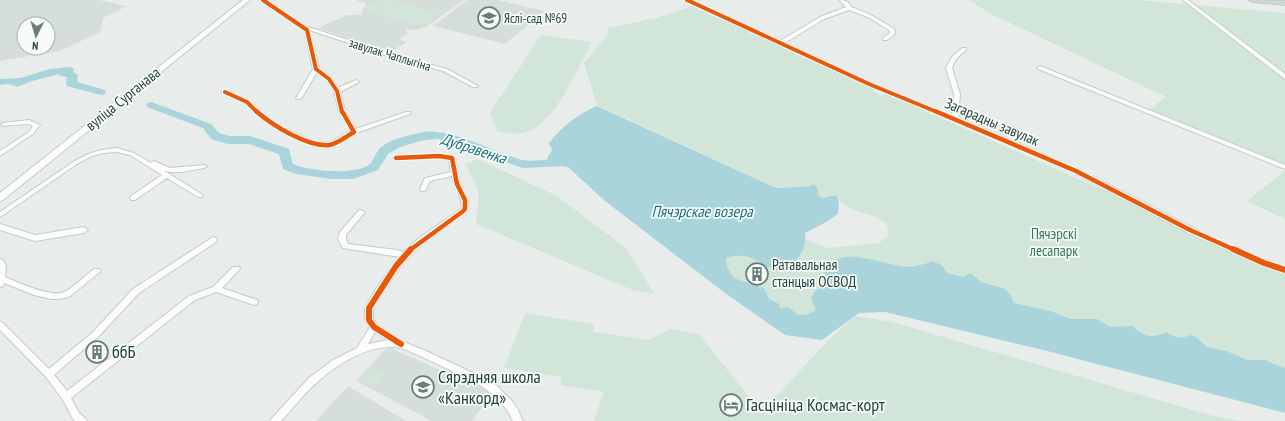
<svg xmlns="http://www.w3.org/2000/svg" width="1285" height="421" font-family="'PT Sans Narrow',sans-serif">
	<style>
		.built { fill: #d6dedb; fill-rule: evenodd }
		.green { fill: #d1e6d8 }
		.water { fill: #a9d4db }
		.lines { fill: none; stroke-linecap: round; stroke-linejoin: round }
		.river { fill: #a9d4db; fill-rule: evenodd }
		.street-casing { stroke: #c5cac8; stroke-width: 2 }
		.secondary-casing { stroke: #c3cbc8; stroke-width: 2 }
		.primary-casing { stroke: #c3ccc9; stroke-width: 2 }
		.street { fill: #fcfcfc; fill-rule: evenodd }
		.secondary { fill: #fcfcfc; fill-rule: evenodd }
		.primary { fill: #cfd7d5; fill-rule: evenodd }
		.cycleway-far2-casing { stroke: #f7fbf9; stroke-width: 6 }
		.cycleway-far1-casing { stroke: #f7fbf9; stroke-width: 7 }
		.cycleway-casing { stroke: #f7fbf9; stroke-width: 8 }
		.cycleway-far2 { stroke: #e8590c; stroke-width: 4 }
		.cycleway-far1 { stroke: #e8590c; stroke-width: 4.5 }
		.cycleway { stroke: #e8590c; stroke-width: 6 }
		.labels { text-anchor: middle; stroke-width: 3.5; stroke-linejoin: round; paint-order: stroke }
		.far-poi-label { font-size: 13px; fill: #24423a; stroke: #f7fbf9; text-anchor: start }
		.far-street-label { font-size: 13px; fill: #24423a; stroke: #f7fbf9 }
		.street-label { font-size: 15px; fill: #24423a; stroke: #f7fbf9 }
		.park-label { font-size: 15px; fill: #2d7a4b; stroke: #f7fbf9 }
		.poi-label { font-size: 15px; fill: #24423a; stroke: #f7fbf9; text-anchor: start }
		.water-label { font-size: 16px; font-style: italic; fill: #1c6f80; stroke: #f7fbf9 }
		.near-poi-label { font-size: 18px; fill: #24423a; stroke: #f7fbf9; text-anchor: start }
	</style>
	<rect width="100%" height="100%" fill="#e8edeb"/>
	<g class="built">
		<path d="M0 0H99L127 6 103 18 100 32 60 51 0 61ZM24 24H48V48H24Z"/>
		<polygon points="355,0 464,0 426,27 415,30 404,29 408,33 400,39 407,42 390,52 318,28 347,15 361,15 366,3"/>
		<polygon points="467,0 498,0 544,11 505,44 433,26"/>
		<polygon points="388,347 492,393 472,421 432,421 356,381"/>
		<polygon points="348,386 399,417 406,421 316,421"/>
	</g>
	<g class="green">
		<path d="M389 0 432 11 436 14V17L428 23 414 24 368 11 369 7C374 2 382 0 389 0Z"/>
		<polygon points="969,0 1138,0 1285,13 1285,169 1145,113 1166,97 989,13"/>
		<path d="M693 6 873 88V91L880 95 885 94 899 99 1285 271V368L1265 360H1248L1226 351 1207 347 1196 337 1176 338 1166 332C1151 339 1144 336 1132 326L1110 327 1097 319H1071L1051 311 1014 303 1010 294 1003 288 947 273 942 265 932 261C909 270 886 264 862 257L824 276 823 286 815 291 816 310C803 318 794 314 780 309L779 304 769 299 764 288 734 278 727 267 726 258 738 255 756 259 779 272C789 262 803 254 806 239L828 248 879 243 889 235 887 225C884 222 880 219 876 217 862 212 843 210 836 195L823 198C817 195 812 190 806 188 796 185 785 189 774 187L597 105 584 63 608 34V28L656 18Z"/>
		<path d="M541 35 592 42C578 67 555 124 527 132 516 135 507 133 497 131L490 113Z"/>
		<polygon points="477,159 557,196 626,248 654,293 635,291 476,224 479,193 466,164"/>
		<polygon points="1285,171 1285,219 1247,201"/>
		<path d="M525 313 594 324 593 332 649 340 670 329 699 334 761 412C793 381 820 345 855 316L892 322 1210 415 1239 421H594L604 392 561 385V377L504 368Z"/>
		<polygon points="372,368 385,374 374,387 361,380"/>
	</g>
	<path class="water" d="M597 106 774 187C782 189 786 187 794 187 802 186 806 188 814 184L818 189V195L823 198 836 195 839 202 838 214 828 221 805 233C808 249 796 262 785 272 762 271 756 249 726 258L727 267 734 278 764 288 769 299 779 304 780 309 789 307 797 315 808 314 816 310 811 298 815 291 823 286C827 238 873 263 902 266 913 267 923 265 932 261L942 265 947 273 964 277 970 273 981 282 1003 288 1010 294 1014 303 1051 311 1071 319H1097L1110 327 1132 326C1144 336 1151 339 1166 332 1175 337 1180 340 1190 335L1196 337 1207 347 1226 351 1248 360H1265L1285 368V413L1047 351 885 312 859 313 822 340 785 335 725 293 605 201 568 167 551 164 547 158 552 150 549 143C560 128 579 113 597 106Z"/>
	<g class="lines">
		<g class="river">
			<polygon points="69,67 73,68 74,70 73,72 78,75 77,82 105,90 106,92 105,94 101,95 67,86 66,84 67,77 60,76 59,74 32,81 17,87 9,84 0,85 0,79 21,78 49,69"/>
			<path d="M151 102 211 124 219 133 229 136H250L289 149 293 164C308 171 357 176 370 164 374 160 376 152 380 148 390 139 410 135 423 132 452 128 493 152 522 160 533 162 553 159 565 158L569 159 571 162 569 165 565 166 523 168 438 139 424 140 400 147 388 154 378 170 353 179H331L296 174 283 169 279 154 249 144H228L211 139 203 128 147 107 146 105 147 103Z"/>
		</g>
		<g class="street-casing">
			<g id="street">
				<polygon points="261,0 266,0 302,25 395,55 447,69 478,86 477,87 473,87 443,71 391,57 309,30 319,68 331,78 338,88 354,81 356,80 359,82 340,92 345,111 356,129 406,112 410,112 411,113 410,114 356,133 332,146 311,145 276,128 261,118 245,103 222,92 223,91 227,91 249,101 265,116 280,126 312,141 329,143 351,131 339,111 334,91 327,80 317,72 301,99 297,99 296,98 313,69 305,31"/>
				<path d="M685 0H691L780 41 820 17 846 7 839 0C844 0 849 1 851 7 867 12 881 20 895 30V34L887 40H883V38L890 33V31L870 18 849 10 824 19 785 43 871 83 952 116 954 94 946 68 952 57 962 48H966V50L956 59 952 68 960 94 958 118C998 135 1039 151 1079 170 1147 202 1212 243 1285 267V273L1261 265 1187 232 1074 173 953 120 867 85Z"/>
				<polygon points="1183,0 1188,0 1285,74 1285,79"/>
				<polygon points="1040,66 1285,165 1285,169 1038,69 1037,68"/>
				<polygon points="29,120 40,125 33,134 0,156 0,151 29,132 33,126 28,124 4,126 2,125 1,124 2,123"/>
				<path d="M117 148 134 153 151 163 154 161 156 162 170 168 206 165 207 166 206 167 204 168C192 170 175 175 163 170L203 195 202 197H198L167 178 135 200H131L130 198 131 196 162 175 130 155 117 152 103 153 92 156 77 164 0 217V212L73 162 88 154 101 150Z"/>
				<path d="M439 154 452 156 455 158 460 184 468 200V209L464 214 425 242 412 253 399 268 373 308V319L377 325 404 342 426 351 471 372 497 386 511 400 517 408 523 421H513C501 394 476 382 450 370 437 364 426 358 413 353 407 350 400 347 393 347 365 345 331 368 312 387 301 397 292 410 281 421H270L272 418 310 377 333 360 357 348 370 327C365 321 364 317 365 310 366 302 393 264 400 257L343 248 338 239 340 232 359 210H361L365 212 346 235V239L348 244 397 250 403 252 419 238 462 208C462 196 454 187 452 176L430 181 425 191H421L420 189 425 178 451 172 449 160 439 158 396 160 393 158 396 156ZM375 332 388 340 368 344Z"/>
				<polygon points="0,224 35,235 84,227 88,230 84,233 35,241 0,230"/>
				<polygon points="213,237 216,238 217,240 216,242 139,293 99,336 54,375 67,391 189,296 213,287 233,267 239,267 240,269 222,288 257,300 258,302 257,304 254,305 216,292 195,300 71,398 79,413 85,418 87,421 75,421 73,419 63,400 46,377 0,330 0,322 3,323 49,369 93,332 133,289"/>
				<path d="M0 259 3 260 6 266 5 277C17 282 52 298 64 292 73 288 86 275 94 269H100L101 271 69 297 59 299H51L34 295 4 283 3 286 0 287Z"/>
			</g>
		</g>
		<g class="secondary-casing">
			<polygon id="secondary" points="243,0 250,0 3,200 0,201 0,193"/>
		</g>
		<g class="primary-casing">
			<polygon id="primary" points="1249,0 1285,1 1285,5 1253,2"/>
		</g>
		<use href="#street" class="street"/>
		<use href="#secondary" class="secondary"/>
		<use href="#primary" class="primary"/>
		<g class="cycleway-far2-casing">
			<g id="cycleway-far2">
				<polyline points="263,0 307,30 316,69 329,79 337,91 342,112"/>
				<polyline points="687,0 869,84 937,112"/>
				<polyline points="225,92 247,102 257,112"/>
			</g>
		</g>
		<g class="cycleway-far1-casing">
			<g id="cycleway-far1">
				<path d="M256 111C272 125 307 147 329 145 337 144 347 136 354 132L342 111"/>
				<polyline points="935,111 1076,171 1190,230 1235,250"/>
				<polyline points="396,158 439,156 452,158 457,184 465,200 465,209 462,212 410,250"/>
			</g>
		</g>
		<g class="cycleway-casing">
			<g id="cycleway">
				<polyline points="1233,249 1264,263 1285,270"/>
				<polyline points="401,344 374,327 369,320 369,308 396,266 411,249"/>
			</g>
		</g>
		<use href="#cycleway-far2" class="cycleway-far2"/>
		<use href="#cycleway-far1" class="cycleway-far1"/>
		<use href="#cycleway" class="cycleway"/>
	</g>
	<defs>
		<g id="school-ring" transform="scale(1.15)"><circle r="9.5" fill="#f7fbf9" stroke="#697e78" stroke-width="1.5"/><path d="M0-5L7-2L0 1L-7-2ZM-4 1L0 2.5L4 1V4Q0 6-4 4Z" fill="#697e78"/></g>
		<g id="building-ring" transform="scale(1.15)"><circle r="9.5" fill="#f7fbf9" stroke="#697e78" stroke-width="1.5"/><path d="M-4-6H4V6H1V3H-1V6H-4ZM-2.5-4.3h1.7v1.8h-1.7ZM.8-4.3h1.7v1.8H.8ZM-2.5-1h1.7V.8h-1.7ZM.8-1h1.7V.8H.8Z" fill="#697e78"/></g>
		<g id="hotel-ring" transform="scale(1.15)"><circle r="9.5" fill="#f7fbf9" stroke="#697e78" stroke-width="1.5"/><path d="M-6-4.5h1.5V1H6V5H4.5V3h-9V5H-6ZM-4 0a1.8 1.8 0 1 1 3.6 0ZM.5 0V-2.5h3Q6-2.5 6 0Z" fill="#697e78"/></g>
	</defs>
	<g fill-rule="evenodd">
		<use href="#school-ring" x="489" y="18"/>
		<use href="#building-ring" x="757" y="274"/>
		<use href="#building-ring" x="97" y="352"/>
		<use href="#school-ring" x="423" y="387"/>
		<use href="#hotel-ring" x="731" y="405"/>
	</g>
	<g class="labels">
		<g class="far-poi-label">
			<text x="504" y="23">Яслі-сад №69</text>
		</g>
		<g class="far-street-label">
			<text transform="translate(390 54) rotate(17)" y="5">завулак Чаплыгіна</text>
		</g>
		<g class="street-label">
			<text transform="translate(123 99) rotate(-39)" y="5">вуліца Сурганава</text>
			<text transform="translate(992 122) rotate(23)" y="5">Загарадны завулак</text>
		</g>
		<g class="park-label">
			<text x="1054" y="239">Пячэрскі<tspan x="1054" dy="17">лесапарк</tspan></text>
		</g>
		<g class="poi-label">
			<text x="772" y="270">Ратавальная<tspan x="772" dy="17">станцыя ОСВОД</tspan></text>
		</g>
		<g class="water-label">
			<text transform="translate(474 148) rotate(18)" y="6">Дубравенка</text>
			<text x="702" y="217">Пячэрскае возера</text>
		</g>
		<g class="near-poi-label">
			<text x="112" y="358">ббБ</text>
			<text x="438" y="383">Сярэдняя школа<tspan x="438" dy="21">«Канкорд»</tspan></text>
			<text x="746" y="411">Гасцініца Космас-корт</text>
		</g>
	</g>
	<g transform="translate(36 36) rotate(185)"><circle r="19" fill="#f7fbf9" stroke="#a3b1ad"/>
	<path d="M0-3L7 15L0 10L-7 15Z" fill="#697e78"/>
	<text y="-6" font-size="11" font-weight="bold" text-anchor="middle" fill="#24423a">N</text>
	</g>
</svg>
